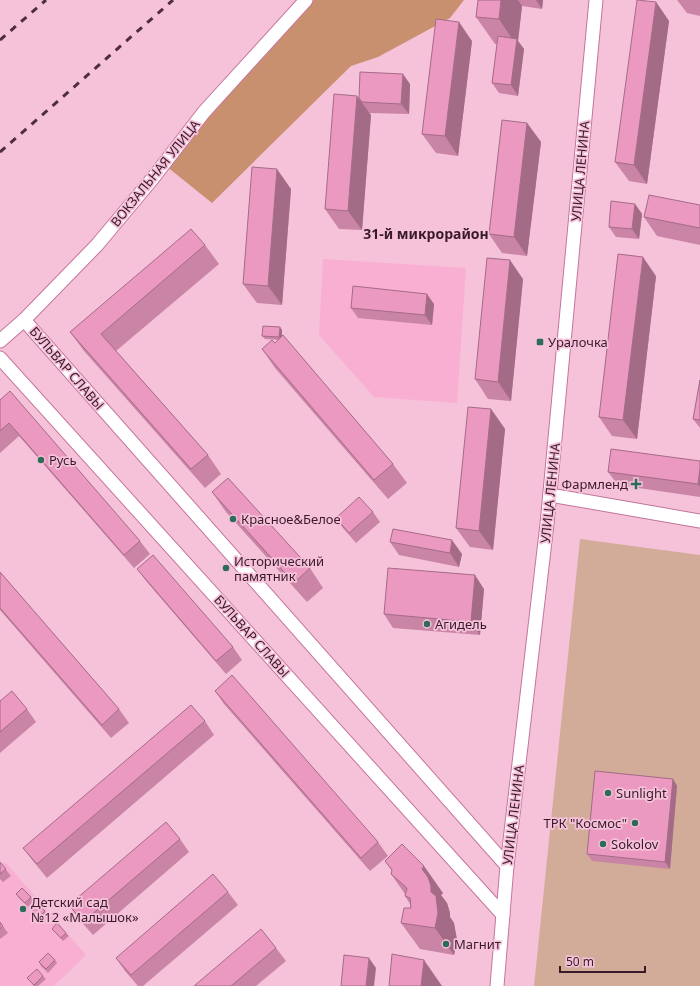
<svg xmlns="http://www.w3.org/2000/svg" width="700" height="986" font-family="'Noto Sans',sans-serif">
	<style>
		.built { fill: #f9afd2 }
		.green { fill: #d2ac98 }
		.forest { fill: #c99070 }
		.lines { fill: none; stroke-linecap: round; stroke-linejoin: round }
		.secondary-casing { stroke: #c4759c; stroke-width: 15 }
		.secondary { stroke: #fff; stroke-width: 13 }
		.rail { stroke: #4f2d3e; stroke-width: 3; stroke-dasharray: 7 7; stroke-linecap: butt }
		.wall { fill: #ca84a6 }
		.shaded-wall { fill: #a46b87 }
		.building { fill: #eb99c1; stroke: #a46b87 }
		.poi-dot { fill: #2e6b58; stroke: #f6c2da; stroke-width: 1.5 }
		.labels { text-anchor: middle; stroke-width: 3.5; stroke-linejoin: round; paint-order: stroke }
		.street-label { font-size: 13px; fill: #391a2a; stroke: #f6c2da }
		.poi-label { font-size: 13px; fill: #391a2a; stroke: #f6c2da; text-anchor: start }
		.neighbourhood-label { font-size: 14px; font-weight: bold; fill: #391a2a; stroke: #f6c2da }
	</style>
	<rect width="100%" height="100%" fill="#f6c2da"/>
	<g class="built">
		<polygon points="323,259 466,268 457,403 374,397 319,335"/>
		<polygon points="0,863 6,863 86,955 54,986 0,986"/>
	</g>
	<polygon class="green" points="580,539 700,555 700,986 534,986"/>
	<polygon class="forest" points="312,0 464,0 450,18 378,57 351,66 212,203 166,166"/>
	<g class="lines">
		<g class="secondary-casing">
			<g id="secondary">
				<polyline points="24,320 507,866"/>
				<polyline points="0,341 24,320 97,245 153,178 204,112 306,0"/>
				<polyline points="0,358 503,915"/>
				<polyline points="550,495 700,521"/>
				<polyline points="497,986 507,866 547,524 596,0"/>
			</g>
		</g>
		<use href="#secondary" class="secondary"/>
		<g class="rail">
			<polyline points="0,40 46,0"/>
			<polyline points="0,152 173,0"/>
		</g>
	</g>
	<g class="wall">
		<polygon points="478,0 543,0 542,9 522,6 518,41 524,49 518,96 499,93 492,83 497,44 495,44 476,17"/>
		<polygon points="677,0 700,0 700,16 687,13"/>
		<polygon points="656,2 669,21 647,184 629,181 615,162"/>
		<polygon points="472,41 458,156 436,153 422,134"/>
		<polygon points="410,84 409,114 369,113 371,115 362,230 339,229 325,209 359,98"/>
		<polygon points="527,123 541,142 527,256 502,253 489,234"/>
		<polygon points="291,189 282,305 257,303 243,284"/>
		<polygon points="635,204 642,214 639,239 616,237 609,227"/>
		<polygon points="700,205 700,245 657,236 644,217"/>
		<polygon points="205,245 219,264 116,351 208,455 221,474 205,488 84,351 70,332"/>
		<polygon points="656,276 637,439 612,436 599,417"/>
		<polygon points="523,279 511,401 488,399 475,379"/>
		<polygon points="434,304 432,325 358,318 351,308"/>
		<polygon points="282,330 282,337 393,464 407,483 388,499 275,368 262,349 275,343 278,340 265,339 262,336"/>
		<polygon points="700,380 700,428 693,419"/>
		<polygon points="0,400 140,541 150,554 134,568 19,436 0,453"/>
		<polygon points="491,409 505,429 493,550 470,547 456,528"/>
		<polygon points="700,461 700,497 618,485 608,472"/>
		<polygon points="212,492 310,568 323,588 307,602 226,512"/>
		<polygon points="373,512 380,522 356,543 343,528 336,518"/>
		<polygon points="390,542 462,554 459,567 399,555"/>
		<polygon points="137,569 233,647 242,660 226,674 147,582"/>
		<polygon points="0,572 119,709 129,723 111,738 0,610"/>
		<polygon points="484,589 480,635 393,628 384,614"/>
		<polygon points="215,691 378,842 388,856 370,871 224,704"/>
		<polygon points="0,701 27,709 36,722 0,753"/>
		<polygon points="205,721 214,735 47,878 33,861 23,848"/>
		<polygon points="673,779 677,786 670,869 592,861 587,854"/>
		<polygon points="180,839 189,852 93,935 78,918 69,905"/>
		<polygon points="385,861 443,893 441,895 447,903 450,913 450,917 454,923 457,940 454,955 420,949 401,923 411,908 410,904 405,896 405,894 391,874 392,871"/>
		<polygon points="0,862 11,876 3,882 0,879"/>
		<polygon points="228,892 238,905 143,986 138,986 125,971 116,958"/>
		<polygon points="16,894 31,897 34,901 28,907 18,897"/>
		<polygon points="30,907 45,911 47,915 42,920 32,911"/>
		<polygon points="0,922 8,933 0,939"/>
		<polygon points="52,929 66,933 69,936 63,941"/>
		<polygon points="276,948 286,961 256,986 194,986"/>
		<polygon points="55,960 57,963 48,973 41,966 39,962"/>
		<polygon points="43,976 46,979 38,986 34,986 27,978"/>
	</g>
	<g class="shaded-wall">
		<polygon points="501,0 518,0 522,6 518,41 524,49 518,96 511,85 516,45 499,19"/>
		<polygon points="536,0 543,0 542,9"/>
		<polygon points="656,2 669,21 647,184 634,165"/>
		<polygon points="459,22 472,41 458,156 445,136"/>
		<polygon points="403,74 410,84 409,114 401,104"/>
		<polygon points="357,96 371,115 362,230 348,211"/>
		<polygon points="527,123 541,142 527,256 514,237"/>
		<polygon points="277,169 291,189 282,305 268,286"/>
		<polygon points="635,204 642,214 639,239 632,229"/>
		<polygon points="643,257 656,276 637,439 623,420"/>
		<polygon points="510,260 523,279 511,401 498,382"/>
		<polygon points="427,294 434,304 432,325 425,315"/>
		<polygon points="280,327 282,330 282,340 279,337"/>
		<polygon points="491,409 505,429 493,550 479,531"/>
		<polygon points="700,468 700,487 698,484"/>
		<polygon points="452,540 462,554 459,567 450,553"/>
		<polygon points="475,575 484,589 480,635 471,622"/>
		<polygon points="673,779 677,786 670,869 665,862"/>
		<polygon points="424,866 443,893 441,895 447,903 450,913 450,917 454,923 457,940 454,955 435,928 431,892 422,869"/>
		<polygon points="369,958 376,968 374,986 366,986"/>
		<polygon points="424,960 442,986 421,986"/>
	</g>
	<g class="building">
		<polygon points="478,0 501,0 499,19 476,17"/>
		<polygon points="637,0 656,2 634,165 615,162"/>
		<polygon points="436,19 459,22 445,136 422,134"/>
		<polygon points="498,36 517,39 511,85 492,83"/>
		<polygon points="360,72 403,74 401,104 362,102 359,98"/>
		<polygon points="334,94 357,96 348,211 325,209"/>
		<polygon points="502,120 527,123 514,237 489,234"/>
		<polygon points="252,167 277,169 268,286 243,284"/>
		<polygon points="649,195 700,205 700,228 644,217"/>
		<polygon points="611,201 635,204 632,229 609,227"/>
		<polygon points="191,229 205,245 101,334 208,455 191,469 70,332"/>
		<polygon points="618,254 643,257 623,420 599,417"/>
		<polygon points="487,258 510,260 498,382 475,379"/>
		<polygon points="353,286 427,294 425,315 351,308"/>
		<polygon points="263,326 280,327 279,337 262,336"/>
		<polygon points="283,335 393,464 374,480 262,349 272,340 275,343"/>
		<polygon points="700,380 700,420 693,419"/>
		<polygon points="10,391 140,541 124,555 9,423 0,431 0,400"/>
		<polygon points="468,407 491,409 479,531 456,528"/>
		<polygon points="611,449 700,461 700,468 698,484 608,472"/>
		<polygon points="228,478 310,568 294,583 212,492"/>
		<polygon points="359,497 373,512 349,533 336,518"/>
		<polygon points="393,529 452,540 450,553 390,542"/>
		<polygon points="153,555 233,647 216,661 137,569"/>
		<polygon points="388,568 475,575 471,622 384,614"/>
		<polygon points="0,572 119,709 102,725 0,608"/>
		<polygon points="232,675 378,842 361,858 215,691"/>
		<polygon points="12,691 27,709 0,732 0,701"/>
		<polygon points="191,705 205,721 37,864 23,848"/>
		<polygon points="595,771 673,779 665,862 587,854"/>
		<polygon points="166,822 180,839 83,922 69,905"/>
		<polygon points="402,844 424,866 422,869 428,877 431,886 431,892 436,896 438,913 435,928 401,923 404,908 411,908 410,898 405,896 407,888 391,874 392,870 385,861"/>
		<polygon points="0,862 6,869 0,874"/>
		<polygon points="213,874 228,892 131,975 116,958"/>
		<polygon points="22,888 31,897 25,903 16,894"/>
		<polygon points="35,902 45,911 39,917 30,907"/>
		<polygon points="0,922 3,926 0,929"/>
		<polygon points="57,923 66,933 61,938 52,929"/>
		<polygon points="261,929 276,948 231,986 194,986"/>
		<polygon points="48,953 55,960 46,969 39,962"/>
		<polygon points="392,954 424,960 421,986 389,986"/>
		<polygon points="344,955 369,958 366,986 341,986"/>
		<polygon points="37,969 43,976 34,985 27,978"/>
	</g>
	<g class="poi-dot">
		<rect x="536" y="338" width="8" height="8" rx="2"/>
		<circle cx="41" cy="460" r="4"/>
		<path d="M634 478h4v4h4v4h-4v4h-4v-4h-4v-4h4z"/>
		<circle cx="233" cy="519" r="4"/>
		<circle cx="226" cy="568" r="4"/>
		<circle cx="427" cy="624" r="4"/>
		<circle cx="608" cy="793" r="4"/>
		<circle cx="635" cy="823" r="4"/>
		<circle cx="603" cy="844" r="4"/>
		<circle cx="23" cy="909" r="4"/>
		<circle cx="446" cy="944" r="4"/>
	</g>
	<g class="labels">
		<g class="street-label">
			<text transform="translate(580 171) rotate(-85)" y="5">УЛИЦА ЛЕНИНА</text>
			<text transform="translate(155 173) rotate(-51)" y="5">ВОКЗАЛЬНАЯ УЛИЦА</text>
			<text transform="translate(67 368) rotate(49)" y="5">БУЛЬВАР СЛАВЫ</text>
			<text transform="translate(550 493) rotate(-84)" y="5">УЛИЦА ЛЕНИНА</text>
			<text transform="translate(252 636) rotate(48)" y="5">БУЛЬВАР СЛАВЫ</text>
			<text transform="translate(513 815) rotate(-83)" y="5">УЛИЦА ЛЕНИНА</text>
		</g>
		<g class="poi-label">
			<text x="548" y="347">Уралочка</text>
			<text x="49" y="465">Русь</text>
			<text x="628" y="489" text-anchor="end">Фармленд</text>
			<text x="241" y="524">Красное&amp;Белое</text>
			<text x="234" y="566">Исторический<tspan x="234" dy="15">памятник</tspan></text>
			<text x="435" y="629">Агидель</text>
			<text x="616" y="798">Sunlight</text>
			<text x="627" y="828" text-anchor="end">ТРК "Космос"</text>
			<text x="611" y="849">Sokolov</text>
			<text x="31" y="907">Детский сад<tspan x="31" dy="15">№12 «Малышок»</tspan></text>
			<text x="454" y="949">Магнит</text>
		</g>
		<g class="neighbourhood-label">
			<text x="426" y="239">31-й микрорайон</text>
		</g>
	</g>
	<path d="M560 966v6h85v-6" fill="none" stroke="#391a2a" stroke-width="2"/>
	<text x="566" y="966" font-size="12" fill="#391a2a" stroke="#f6c2da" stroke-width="3" paint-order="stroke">50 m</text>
</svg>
